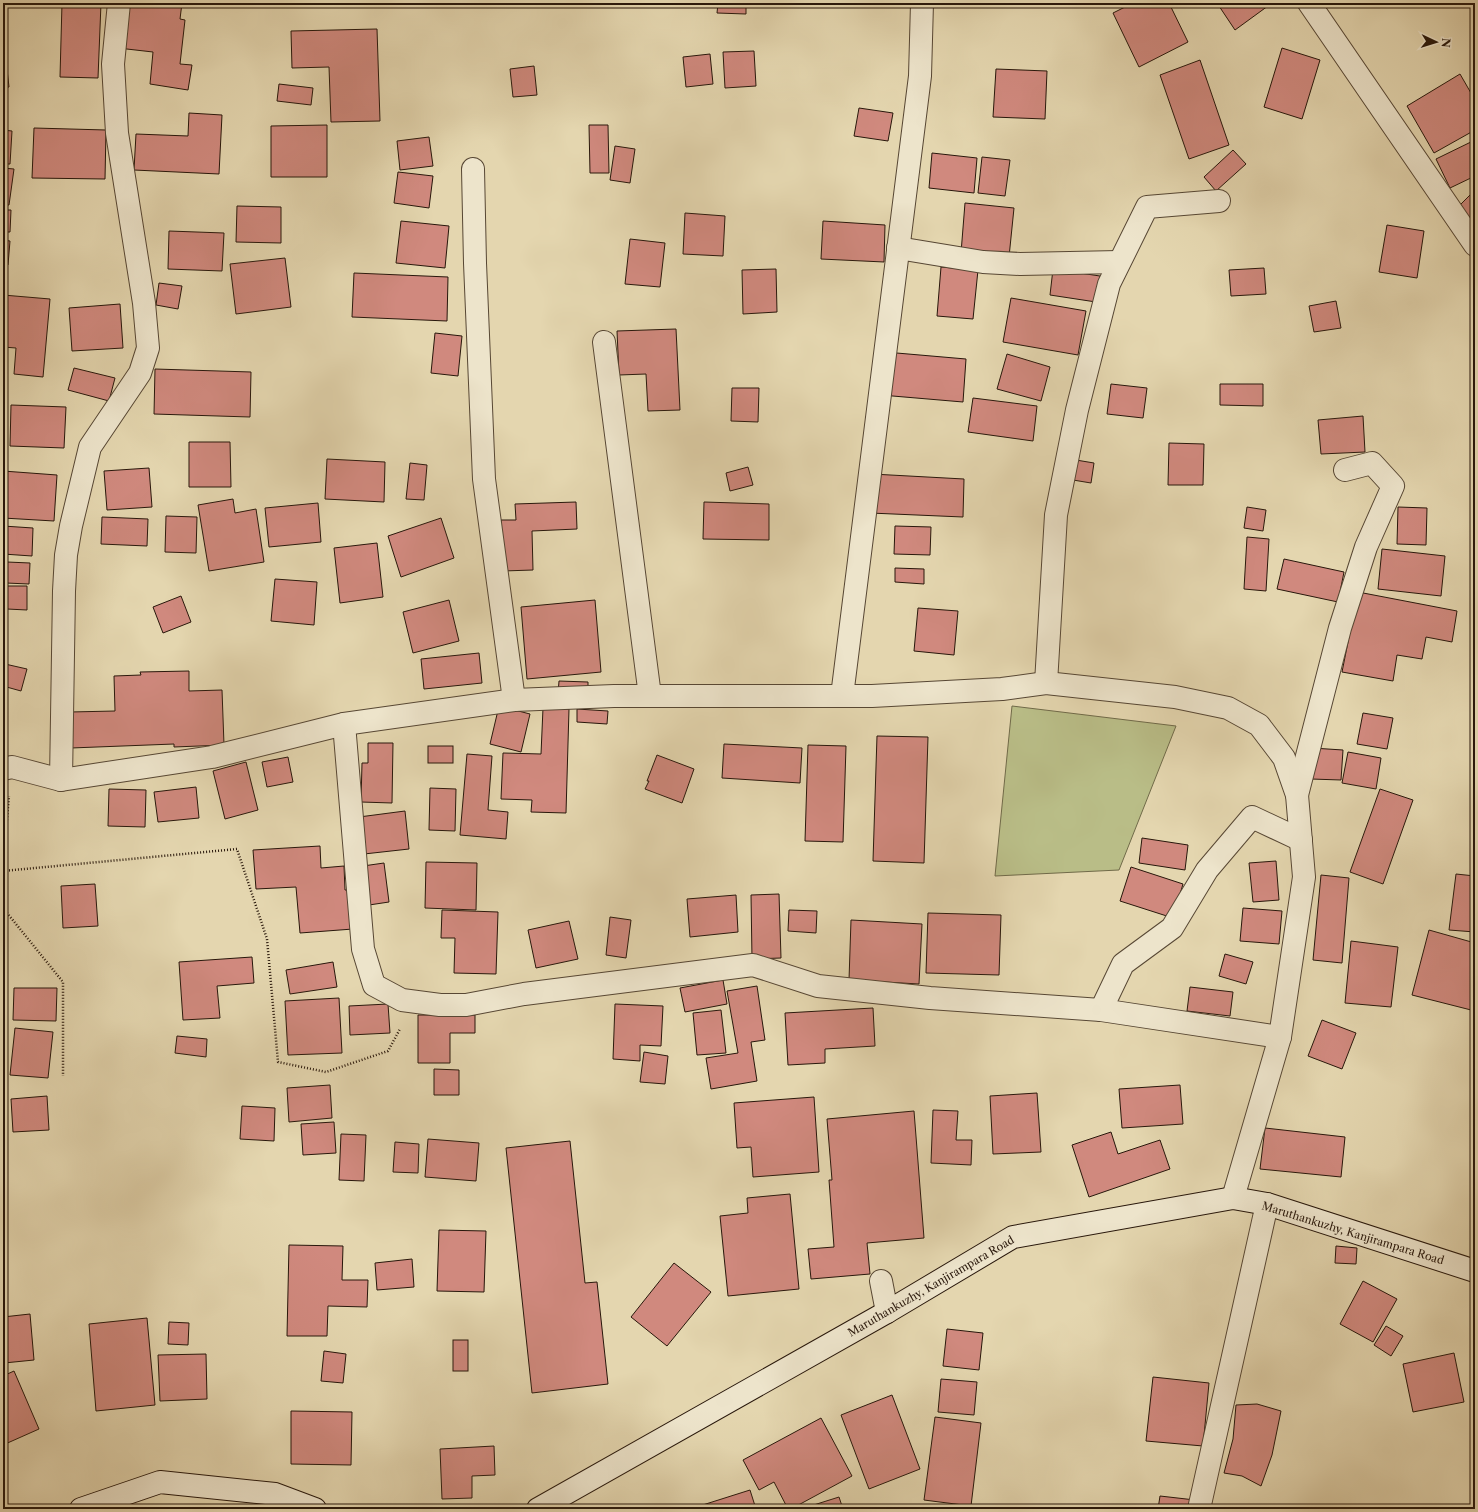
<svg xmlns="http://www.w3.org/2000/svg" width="1478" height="1512" font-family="'Libre Caslon Text',serif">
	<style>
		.green { fill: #b9bd87; stroke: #706a49 }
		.building { fill: #d0897e; stroke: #28170b }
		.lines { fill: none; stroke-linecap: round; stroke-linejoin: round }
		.street-casing { stroke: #574734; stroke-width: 24 }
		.secondary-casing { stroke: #28170b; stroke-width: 24 }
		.path { stroke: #28170b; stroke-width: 2.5; stroke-dasharray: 1 2; stroke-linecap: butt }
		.street { stroke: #ede4cb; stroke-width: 22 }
		.secondary { stroke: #ede4cb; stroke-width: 22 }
		.labels { text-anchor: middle; stroke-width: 3; stroke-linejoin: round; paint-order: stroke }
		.street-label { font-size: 11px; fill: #28170b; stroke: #ede4cb }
	</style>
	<rect width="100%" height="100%" fill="#e4d6af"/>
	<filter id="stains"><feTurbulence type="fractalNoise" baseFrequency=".005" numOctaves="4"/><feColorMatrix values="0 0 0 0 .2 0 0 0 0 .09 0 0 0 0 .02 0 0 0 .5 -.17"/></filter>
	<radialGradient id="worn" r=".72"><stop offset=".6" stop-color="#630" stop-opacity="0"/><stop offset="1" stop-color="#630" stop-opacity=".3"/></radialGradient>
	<polygon class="green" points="1012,706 1176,726 1119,870 995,876"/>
	<g class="building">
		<polygon points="62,3 101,3 98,78 60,77"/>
		<polygon points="123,3 182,3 180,19 185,20 180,64 192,65 188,90 150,84 153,52 118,48"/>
		<polygon points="718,3 746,3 746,14 717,13"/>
		<polygon points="1133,3 1169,3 1188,42 1139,67 1113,13"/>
		<polygon points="1217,3 1272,3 1235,30"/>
		<polygon points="377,29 380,121 331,122 329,67 292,68 291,31"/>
		<polygon points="3,34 9,87 3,88"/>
		<polygon points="1282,48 1320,60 1302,119 1264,107"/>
		<polygon points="754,51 756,86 725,88 723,52"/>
		<polygon points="710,54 713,84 686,87 683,57"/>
		<polygon points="1200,60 1229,145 1189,159 1160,75"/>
		<polygon points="534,66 537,95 513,97 510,69"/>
		<polygon points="996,69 1047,71 1045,119 993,117"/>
		<polygon points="1460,74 1475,100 1475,130 1434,153 1407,106"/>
		<polygon points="279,84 313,88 311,105 277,101"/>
		<polygon points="3,99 5,99 4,129 3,129"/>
		<polygon points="859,108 893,113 888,141 854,136"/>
		<polygon points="189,113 222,115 219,174 134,170 136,134 188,136"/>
		<polygon points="327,125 327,177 271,177 271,126"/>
		<polygon points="589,125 608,125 609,173 590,173"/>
		<polygon points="34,128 106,130 105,179 32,178"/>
		<polygon points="3,130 12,131 10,164 3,164"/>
		<polygon points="429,137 433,166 400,170 397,141"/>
		<polygon points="1475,140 1475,176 1450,188 1436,159"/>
		<polygon points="615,146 635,149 630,183 610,180"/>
		<polygon points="1233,150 1246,164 1216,191 1204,177"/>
		<polygon points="932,153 977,158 974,193 929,188"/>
		<polygon points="982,157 1010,160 1005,196 978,193"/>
		<polygon points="3,168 14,169 9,205 3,205"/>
		<polygon points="398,172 433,176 429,208 394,203"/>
		<polygon points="1475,190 1475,223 1459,206"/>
		<polygon points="965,203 1014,208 1009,257 961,253"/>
		<polygon points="237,206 281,207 281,243 236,242"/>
		<polygon points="3,210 11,210 10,232 3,232"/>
		<polygon points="685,213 725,216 723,256 683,254"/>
		<polygon points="401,221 449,226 445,268 396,263"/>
		<polygon points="823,221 885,225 884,262 821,259"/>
		<polygon points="1387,225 1424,231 1417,278 1379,272"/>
		<polygon points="169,231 224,233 222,271 168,269"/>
		<polygon points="630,239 665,243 660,287 625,284"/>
		<polygon points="3,240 10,241 8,265 3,265"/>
		<polygon points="285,258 291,307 236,314 230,264"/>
		<polygon points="941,267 978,270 973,319 937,316"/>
		<polygon points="1264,268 1266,294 1231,296 1229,270"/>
		<polygon points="776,269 777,312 743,314 742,270"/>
		<polygon points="1053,269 1100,276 1096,302 1050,295"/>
		<polygon points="354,273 448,277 447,321 352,317"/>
		<polygon points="159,283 182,286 178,309 156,305"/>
		<polygon points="3,295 50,299 43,377 14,374 16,348 3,347"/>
		<polygon points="1011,298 1086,311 1078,355 1003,342"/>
		<polygon points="1336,301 1341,328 1314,332 1309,306"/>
		<polygon points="120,304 123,348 72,351 69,308"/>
		<polygon points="676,329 680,410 648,411 646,374 619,375 617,331"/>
		<polygon points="435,333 462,336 458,376 431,373"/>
		<polygon points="885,352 966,359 963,402 881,395"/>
		<polygon points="1007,354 1050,367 1041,401 997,389"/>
		<polygon points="74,368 115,378 109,401 68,390"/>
		<polygon points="155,369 251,372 250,417 154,414"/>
		<polygon points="1111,384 1147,388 1143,418 1107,414"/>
		<polygon points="1220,384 1263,384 1263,406 1220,405"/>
		<polygon points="732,388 759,388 758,422 731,421"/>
		<polygon points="973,398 1037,406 1033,441 968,432"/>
		<polygon points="11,405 66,407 64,448 10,446"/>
		<polygon points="1363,416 1365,452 1321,454 1318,420"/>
		<polygon points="189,442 230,442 231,487 189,487"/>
		<polygon points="1169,443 1204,444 1203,485 1168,485"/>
		<polygon points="327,459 385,462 384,502 325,499"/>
		<polygon points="1076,460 1094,463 1091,483 1073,480"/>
		<polygon points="410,463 427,465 424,500 406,499"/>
		<polygon points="748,467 753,485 730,491 726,473"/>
		<polygon points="149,468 152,507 107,510 104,471"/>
		<polygon points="3,471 57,475 54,521 3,518"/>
		<polygon points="872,474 964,479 963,517 870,513"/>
		<polygon points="233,499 235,513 256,509 264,562 209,571 198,505"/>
		<polygon points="576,502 577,529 532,531 533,570 503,571 501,520 516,520 515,504"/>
		<polygon points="704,502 769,504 769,540 703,539"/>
		<polygon points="318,503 321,542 269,547 265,508"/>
		<polygon points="1247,507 1266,510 1263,531 1244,528"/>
		<polygon points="1398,507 1427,508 1426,545 1397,544"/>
		<polygon points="166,516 197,517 196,553 165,552"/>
		<polygon points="102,517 148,519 147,546 101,544"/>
		<polygon points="441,518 454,558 401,577 388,536"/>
		<polygon points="3,526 33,528 32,556 3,554"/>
		<polygon points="895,526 931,527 930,555 894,554"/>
		<polygon points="1247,537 1269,539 1266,591 1244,589"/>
		<polygon points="377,543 383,597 340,603 334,548"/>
		<polygon points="1382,549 1445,556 1441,596 1378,589"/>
		<polygon points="1284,559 1344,572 1338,602 1277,589"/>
		<polygon points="7,562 30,563 29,584 6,583"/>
		<polygon points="895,568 924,569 924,584 895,582"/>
		<polygon points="275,579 317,582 314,625 271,621"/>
		<polygon points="7,586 27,586 27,610 7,609"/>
		<polygon points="1358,592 1457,611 1452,642 1426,637 1422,659 1397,655 1393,681 1342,672"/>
		<polygon points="181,596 191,622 163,633 153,607"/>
		<polygon points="449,600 459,641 413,653 403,612"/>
		<polygon points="595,600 601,672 527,679 521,607"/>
		<polygon points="918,608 958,611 954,655 914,651"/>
		<polygon points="479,653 482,683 424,689 421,659"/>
		<polygon points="5,664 27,669 21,691 3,686 3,674"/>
		<polygon points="189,671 189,691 222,690 224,745 174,747 174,744 71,748 70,712 115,711 114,676 141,675 140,672"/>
		<polygon points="559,681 588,682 588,695 558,694"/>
		<polygon points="499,706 530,714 521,752 490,744"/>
		<polygon points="543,708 569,709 566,813 531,812 532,800 501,799 503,753 541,754"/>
		<polygon points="577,709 608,711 607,724 577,722"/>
		<polygon points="1363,713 1393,718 1387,749 1357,744"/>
		<polygon points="877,736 928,737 924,863 873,861"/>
		<polygon points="368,743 393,743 392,803 361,802 362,763 368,763"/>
		<polygon points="724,744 802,748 800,783 722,778"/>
		<polygon points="808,745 846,746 843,842 805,841"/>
		<rect x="428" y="746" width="25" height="17"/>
		<polygon points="1312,748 1343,750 1341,780 1311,779"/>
		<polygon points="1348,752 1381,758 1376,789 1342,783"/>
		<polygon points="467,754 492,756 488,810 508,812 506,839 460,835"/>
		<polygon points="657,755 694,769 682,803 645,789 649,781 647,781"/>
		<polygon points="288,757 293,782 267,787 262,762"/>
		<polygon points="246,762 258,810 225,819 213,771"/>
		<polygon points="196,787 199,818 158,822 154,792"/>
		<polygon points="430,788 456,789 455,831 429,830"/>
		<polygon points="109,789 146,790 145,827 108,826"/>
		<polygon points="1380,789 1413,800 1383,884 1350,872"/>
		<polygon points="405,811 409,849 364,854 359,817"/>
		<polygon points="1142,838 1188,845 1185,870 1139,863"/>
		<polygon points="320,846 321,868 344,866 345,890 350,890 353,929 300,933 296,887 256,889 253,850"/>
		<polygon points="1276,861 1279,900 1253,902 1249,863"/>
		<polygon points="426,862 477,863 476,910 425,908"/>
		<polygon points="384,863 389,902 369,905 363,866"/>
		<polygon points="1131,867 1183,884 1173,918 1120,901"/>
		<polygon points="1456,874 1475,876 1475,932 1449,930"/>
		<polygon points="1321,875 1349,878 1342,963 1313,960"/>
		<polygon points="95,884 98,926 63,928 61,886"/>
		<polygon points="779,894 781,958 752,959 751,895"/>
		<polygon points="736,895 738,932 690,937 687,899"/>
		<polygon points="1243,908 1282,911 1279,944 1240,941"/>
		<polygon points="442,910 498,912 496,974 454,973 455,938 441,938"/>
		<polygon points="789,910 817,911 816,933 788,931"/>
		<polygon points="928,913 1001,915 999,975 926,973"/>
		<polygon points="610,917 631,920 626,958 606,955"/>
		<polygon points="851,920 922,924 919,984 849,980"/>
		<polygon points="569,921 578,959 536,968 528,930"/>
		<polygon points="1429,930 1475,943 1475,1011 1412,995"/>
		<polygon points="1351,941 1398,947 1391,1007 1345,1003"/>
		<polygon points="1225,954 1253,962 1246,984 1219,976"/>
		<polygon points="252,957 254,983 217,986 220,1018 183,1020 179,962"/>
		<polygon points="333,962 337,987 290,994 286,970"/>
		<polygon points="723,980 727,1004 685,1012 680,988"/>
		<polygon points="757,986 765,1040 751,1042 757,1081 711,1089 706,1058 738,1053 727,991"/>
		<polygon points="1190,987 1233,992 1230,1016 1187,1011"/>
		<polygon points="14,988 57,988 56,1021 13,1020"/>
		<polygon points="339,998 342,1053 288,1055 285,1001"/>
		<polygon points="388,1004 390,1033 350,1035 349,1006"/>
		<polygon points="615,1004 663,1006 661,1046 640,1045 640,1061 613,1059"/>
		<polygon points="873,1008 875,1046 825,1049 825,1063 788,1065 785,1013"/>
		<polygon points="721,1010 726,1053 697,1055 693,1013"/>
		<polygon points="418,1015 475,1015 475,1033 450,1033 450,1063 418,1063"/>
		<polygon points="1322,1020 1356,1033 1342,1069 1308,1056"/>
		<polygon points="15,1028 53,1032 48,1078 10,1075"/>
		<polygon points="177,1036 207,1039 206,1057 175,1053"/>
		<polygon points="644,1052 668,1056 665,1084 640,1082"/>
		<polygon points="434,1069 459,1070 459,1095 434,1095"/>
		<polygon points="330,1085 332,1118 289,1122 287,1088"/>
		<polygon points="1180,1085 1183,1124 1122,1128 1119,1089"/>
		<polygon points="1037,1093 1041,1152 993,1154 990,1096"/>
		<polygon points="47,1096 49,1130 13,1132 11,1099"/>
		<polygon points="814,1097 819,1172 753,1177 751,1147 737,1148 734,1103"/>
		<polygon points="242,1106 275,1108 274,1141 240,1139"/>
		<polygon points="933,1110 958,1111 956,1140 972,1140 971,1165 931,1163"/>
		<polygon points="914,1111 924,1238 867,1243 870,1274 811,1279 808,1249 834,1247 829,1180 832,1180 827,1119"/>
		<polygon points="334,1122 336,1153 303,1155 301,1124"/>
		<polygon points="1265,1128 1345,1137 1341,1177 1260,1169"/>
		<polygon points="1111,1132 1118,1154 1160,1140 1170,1169 1089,1197 1072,1145"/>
		<polygon points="341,1134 366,1135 364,1181 339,1180"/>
		<polygon points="428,1139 479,1143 476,1181 425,1177"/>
		<polygon points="570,1141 585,1283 597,1282 608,1384 532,1393 506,1148"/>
		<polygon points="395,1142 419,1144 418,1173 393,1172"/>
		<polygon points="790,1194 799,1289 728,1296 720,1216 748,1213 747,1198"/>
		<polygon points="439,1230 486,1231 484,1292 437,1291"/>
		<polygon points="289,1245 343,1246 342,1280 368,1280 367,1307 328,1306 327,1336 287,1336"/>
		<polygon points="1336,1246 1357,1248 1356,1264 1335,1263"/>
		<polygon points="412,1259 414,1287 377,1290 375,1263"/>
		<polygon points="674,1263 711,1292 667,1346 631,1317"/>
		<polygon points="1363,1281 1397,1299 1373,1342 1340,1324"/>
		<polygon points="30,1314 34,1360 4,1363 3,1317"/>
		<polygon points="147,1318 155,1405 96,1411 89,1324"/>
		<polygon points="169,1322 189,1323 188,1345 168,1344"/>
		<polygon points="1386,1326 1403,1336 1391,1356 1374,1345"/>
		<polygon points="947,1329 983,1333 979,1370 943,1366"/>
		<rect x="453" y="1340" width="15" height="31"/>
		<polygon points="324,1351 346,1354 343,1383 321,1381"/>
		<polygon points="1454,1353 1464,1402 1413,1412 1403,1364"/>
		<polygon points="206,1354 207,1399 160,1401 158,1355"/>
		<polygon points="14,1371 39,1429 3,1445 3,1376"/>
		<polygon points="1153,1377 1209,1383 1203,1446 1146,1441"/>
		<polygon points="941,1379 977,1382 974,1415 938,1412"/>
		<polygon points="892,1395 920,1469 869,1489 841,1415"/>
		<polygon points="1257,1404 1281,1411 1272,1455 1261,1486 1242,1476 1224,1473 1233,1439 1236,1405"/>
		<polygon points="291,1411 352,1412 351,1465 291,1464"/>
		<polygon points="935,1417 981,1423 971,1506 924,1500"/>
		<polygon points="821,1418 852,1476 791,1509 788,1509 774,1482 759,1490 743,1460"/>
		<polygon points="494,1446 495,1475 472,1476 472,1498 442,1499 440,1449"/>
		<polygon points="750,1490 756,1509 690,1509"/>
		<polygon points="1160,1496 1195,1500 1194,1509 1158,1509"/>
		<polygon points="839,1497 843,1509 801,1509"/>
	</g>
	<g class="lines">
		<g class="street-casing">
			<g id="street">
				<polyline points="1309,3 1475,245"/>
				<polyline points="473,169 475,263 484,479 514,700"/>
				<polyline points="898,248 983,262 1020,264 1119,262"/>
				<polyline points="604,342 650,696"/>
				<polyline points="1046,683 1056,515 1077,410 1109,284 1147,207 1219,201"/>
				<polyline points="842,696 920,76 922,3"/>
				<polyline points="344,724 363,949 374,985 402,1000 440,1005 466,1005 524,994 753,965 818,986 930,998 1101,1010 1280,1037"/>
				<polyline points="3,769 12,767 61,780 212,757 344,724 514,700 614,696 872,696 1002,689 1046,683 1175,697 1228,708 1259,725 1284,758 1297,795 1304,877 1280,1037 1233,1198"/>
				<polyline points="61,780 64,591 66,555 71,526 90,447 140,373 148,348 144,303 117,133 113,64 119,3"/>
				<polyline points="1297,795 1340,628 1366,547 1393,486 1372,463 1345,470"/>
				<polyline points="1101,1010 1123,964 1172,928 1207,870 1252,817 1301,840"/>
				<polyline points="881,1281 887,1312"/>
				<polyline points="1199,1509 1267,1204"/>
			</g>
		</g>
		<g class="secondary-casing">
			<g id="secondary">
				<polyline points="81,1509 160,1482 275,1494 315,1509"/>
				<polyline points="538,1509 887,1312 1013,1237 1233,1198 1267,1204 1475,1271"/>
			</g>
		</g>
		<g class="path">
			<polyline points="3,865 9,796"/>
			<polyline points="3,871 237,849 267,939 278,1062 326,1072 388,1051 400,1029"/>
			<polyline points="3,908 63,982 63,1076"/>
		</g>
		<use href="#street" class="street"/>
		<use href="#secondary" class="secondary"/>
	</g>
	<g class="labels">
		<g class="street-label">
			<text transform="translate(1353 1233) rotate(17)" y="4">Maruthankuzhy, Kanjirampara Road</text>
			<text transform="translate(931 1286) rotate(-30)" y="4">Maruthankuzhy, Kanjirampara Road</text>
		</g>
	</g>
	<rect width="1478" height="1512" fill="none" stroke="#e4d6af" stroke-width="16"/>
	<rect x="4" y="4" width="1470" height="1504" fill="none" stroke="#28170b" stroke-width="2"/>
	<rect x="8" y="8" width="1462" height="1496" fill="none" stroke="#28170b"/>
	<g transform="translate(1436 42) rotate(94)" stroke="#ede4cb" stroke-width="3" paint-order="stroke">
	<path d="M0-3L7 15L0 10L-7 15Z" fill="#28170b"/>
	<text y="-6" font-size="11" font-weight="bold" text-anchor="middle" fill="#28170b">N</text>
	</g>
	<rect width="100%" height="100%" filter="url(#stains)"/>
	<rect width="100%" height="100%" fill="url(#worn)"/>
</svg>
